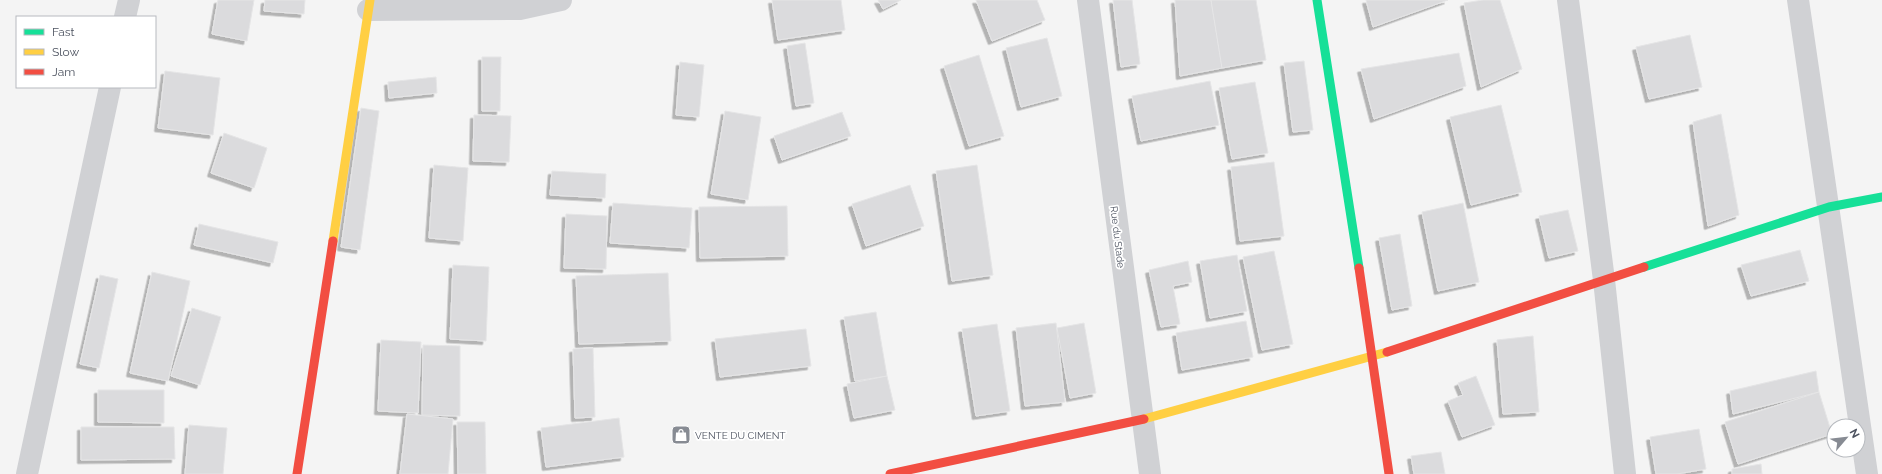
<svg xmlns="http://www.w3.org/2000/svg" width="1882" height="474" font-family="Raleway,sans-serif">
	<style>
		.building { fill: #dbdbdd; stroke: #e5e5e6; filter: url(#shadow) }
		.lines { fill: none; stroke-linecap: round; stroke-linejoin: round }
		.street { stroke: #d0d1d4; stroke-width: 22 }
		.fast { stroke: #16e098; stroke-width: 9 }
		.slow { stroke: #ffcf43; stroke-width: 9 }
		.jam { stroke: #f24e42; stroke-width: 9 }
		.labels { text-anchor: middle; stroke-width: 3.5; stroke-linejoin: round; paint-order: stroke }
		.street-label { font-size: 10px; fill: #4c525f; stroke: #fff }
		.poi-label { font-size: 10px; fill: #4c525f; stroke: #fff; text-anchor: start }
	</style>
	<defs>
		<filter id="shadow"><feDropShadow dx="-3.5" dy="3.5" stdDeviation="0" flood-color="#0004"/></filter>
	</defs>
	<rect width="100%" height="100%" fill="#f4f4f4"/>
	<g class="building">
		<polygon points="218,0 254,0 247,41 212,34"/>
		<polygon points="265,0 305,0 304,14 264,11"/>
		<polygon points="772,0 841,0 845,30 778,40"/>
		<polygon points="878,0 901,0 883,9"/>
		<polygon points="976,0 1037,0 1045,20 992,41"/>
		<polygon points="1113,0 1132,0 1140,64 1121,67"/>
		<polygon points="1175,0 1211,0 1222,68 1180,76"/>
		<polygon points="1211,0 1256,0 1266,60 1222,68"/>
		<polygon points="1366,0 1448,0 1373,27"/>
		<polygon points="1483,0 1500,0 1522,69 1481,87 1464,3"/>
		<polygon points="1690,35 1702,87 1649,99 1636,47"/>
		<polygon points="1047,38 1062,96 1021,107 1006,48"/>
		<polygon points="805,43 814,103 796,106 787,46"/>
		<polygon points="1459,53 1466,86 1374,119 1361,69"/>
		<polygon points="979,55 1004,136 969,146 944,66"/>
		<polygon points="482,57 501,57 500,111 482,111"/>
		<polygon points="1304,61 1313,130 1293,132 1284,63"/>
		<polygon points="680,62 704,65 699,117 676,115"/>
		<polygon points="165,71 220,78 213,135 158,128"/>
		<polygon points="436,77 437,93 389,98 388,82"/>
		<polygon points="1210,81 1219,125 1141,141 1132,96"/>
		<polygon points="1255,82 1268,153 1232,159 1219,88"/>
		<polygon points="1501,105 1522,192 1471,205 1450,117"/>
		<polygon points="361,108 379,111 360,250 341,247"/>
		<polygon points="725,111 761,117 748,200 711,194"/>
		<polygon points="842,112 851,136 782,160 774,136"/>
		<polygon points="1721,114 1739,215 1708,226 1693,122"/>
		<polygon points="474,115 511,116 509,162 473,161"/>
		<polygon points="224,133 267,148 254,188 211,173"/>
		<polygon points="1274,162 1284,236 1240,241 1231,167"/>
		<polygon points="434,165 468,168 463,241 429,238"/>
		<polygon points="977,165 993,275 952,281 936,171"/>
		<polygon points="552,171 606,174 605,198 550,195"/>
		<polygon points="910,185 924,226 866,246 852,204"/>
		<polygon points="613,203 692,208 689,248 610,243"/>
		<polygon points="1463,203 1479,282 1438,291 1422,212"/>
		<polygon points="787,206 788,256 700,258 699,207"/>
		<polygon points="1568,210 1578,251 1549,258 1539,216"/>
		<polygon points="566,214 607,216 606,269 564,268"/>
		<polygon points="199,224 278,242 273,263 194,245"/>
		<polygon points="1400,234 1412,306 1392,310 1379,238"/>
		<polygon points="1800,250 1809,281 1751,296 1741,265"/>
		<polygon points="1274,251 1293,344 1262,350 1243,257"/>
		<polygon points="1237,255 1247,311 1210,318 1200,261"/>
		<polygon points="1188,261 1192,282 1173,286 1180,324 1161,327 1149,270"/>
		<polygon points="453,265 489,267 486,341 450,339"/>
		<polygon points="152,272 190,281 168,381 130,373"/>
		<polygon points="668,273 671,341 579,344 576,276"/>
		<polygon points="100,275 118,279 99,368 80,364"/>
		<polygon points="192,308 221,317 200,385 171,376"/>
		<polygon points="876,312 887,376 855,381 844,317"/>
		<polygon points="1246,321 1253,357 1182,370 1176,333"/>
		<polygon points="1056,323 1065,402 1025,406 1016,328"/>
		<polygon points="1084,323 1096,393 1070,398 1057,328"/>
		<polygon points="997,324 1010,411 976,416 962,329"/>
		<polygon points="806,329 811,366 720,377 715,339"/>
		<polygon points="1533,336 1539,412 1503,414 1497,340"/>
		<polygon points="381,340 421,342 418,413 378,411"/>
		<polygon points="423,345 460,346 460,416 422,415"/>
		<polygon points="593,348 595,417 575,418 573,349"/>
		<polygon points="1816,371 1819,392 1733,414 1730,391"/>
		<polygon points="887,376 895,410 854,418 847,384"/>
		<polygon points="1476,376 1495,425 1462,437 1448,401 1463,395 1458,383"/>
		<polygon points="98,390 164,390 164,423 98,422"/>
		<polygon points="1819,392 1832,434 1738,464 1725,422"/>
		<polygon points="407,414 453,419 448,474 400,474"/>
		<polygon points="619,418 624,457 546,467 541,428"/>
		<polygon points="457,422 485,422 486,474 458,474"/>
		<polygon points="189,425 227,428 223,474 185,474"/>
		<polygon points="81,427 174,427 175,459 81,460"/>
		<polygon points="1699,429 1706,469 1677,474 1656,474 1650,437"/>
		<polygon points="1441,452 1445,474 1414,474 1411,456"/>
		<polygon points="1761,464 1762,474 1732,474 1732,469"/>
	</g>
	<g class="lines">
		<g class="street">
			<polyline points="1088,0 1150,474"/>
			<polyline points="1568,0 1604,280 1625,474"/>
			<polyline points="1798,0 1867,474"/>
			<polyline points="368,10 520,9 561,0"/>
			<polyline points="125,17 129,0"/>
			<polyline points="27,474 110,87"/>
		</g>
		<g class="fast">
			<polyline points="1317,0 1359,268"/>
			<polyline points="1644,267 1829,207 1882,197"/>
		</g>
		<g class="slow">
			<polyline points="333,241 370,0"/>
			<polyline points="1144,419 1387,352"/>
		</g>
		<g class="jam">
			<polyline points="1359,268 1389,474"/>
			<polyline points="1387,352 1644,267"/>
			<polyline points="297,474 333,241"/>
			<polyline points="890,474 1144,419"/>
		</g>
	</g>
	<defs>
		<g id="shop-square" transform="scale(1)"><rect x="-9" y="-9" width="18" height="18" rx="4" fill="#878b93" stroke="#fff"/><path d="M-5-2.5h2.3a2.7 3.5 0 0 1 5.4 0H5L5.5 6h-11ZM-1.5-2.5h3a1.5 2.3 0 0 0-3 0Z" fill="#fff"/></g>
	</defs>
	<g fill-rule="evenodd">
		<use href="#shop-square" x="681" y="435"/>
	</g>
	<g class="labels">
		<g class="street-label">
			<text transform="translate(1118 237) rotate(83)" y="4">Rue du Stade</text>
		</g>
		<g class="poi-label">
			<text x="695" y="439">VENTE DU CIMENT</text>
		</g>
	</g>
	<rect x="16" y="16" width="140" height="72" fill="#ffffff" stroke="#b7babf"/>
	<rect x="24" y="29" width="20" height="6" fill="#16e098" stroke="#b7babf"/>
	<text x="52" y="36" font-size="12" fill="#4c525f">Fast</text>
	<rect x="24" y="49" width="20" height="6" fill="#ffcf43" stroke="#b7babf"/>
	<text x="52" y="56" font-size="12" fill="#4c525f">Slow</text>
	<rect x="24" y="69" width="20" height="6" fill="#f24e42" stroke="#b7babf"/>
	<text x="52" y="76" font-size="12" fill="#4c525f">Jam</text>
	<g transform="translate(1846 438) rotate(62)"><circle r="19" fill="#ffffff" stroke="#b7babf"/>
	<path d="M0-3L7 15L0 10L-7 15Z" fill="#878b93"/>
	<text y="-6" font-size="11" font-weight="bold" text-anchor="middle" fill="#4c525f">N</text>
	</g>
</svg>
